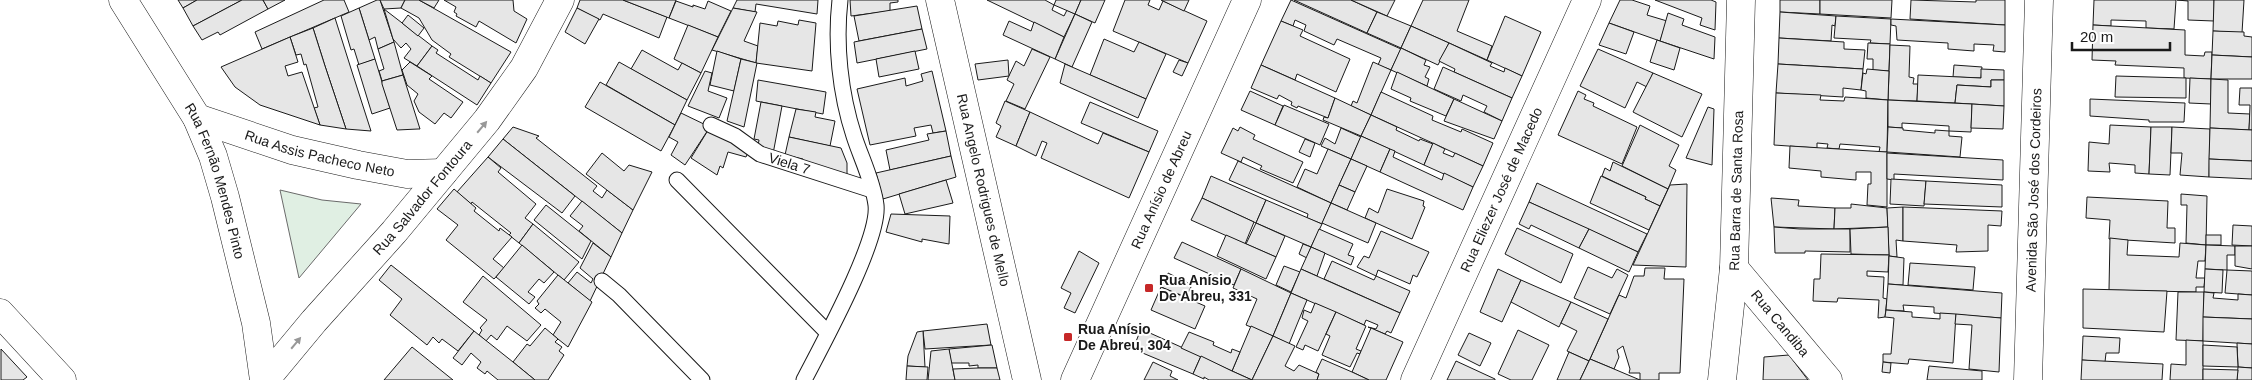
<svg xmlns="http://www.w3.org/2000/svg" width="2252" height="380" font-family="Helvetica,sans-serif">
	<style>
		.green { fill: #e0efe3; stroke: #6a6a6a }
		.building { fill: #e6e6e6; stroke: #1a1a1a }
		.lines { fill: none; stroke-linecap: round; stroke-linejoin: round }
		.lane-casing { stroke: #1a1a1a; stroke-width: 17 }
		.street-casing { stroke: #1a1a1a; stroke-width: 29 }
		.secondary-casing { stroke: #1a1a1a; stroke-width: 29 }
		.lane { stroke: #fff; stroke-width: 15 }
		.street { stroke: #fff; stroke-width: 28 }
		.secondary { stroke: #fff; stroke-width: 28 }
		.oneway { fill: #989898 }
		.poi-dot { fill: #c62828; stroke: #fff; stroke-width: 2 }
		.labels { text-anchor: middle; stroke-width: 4; stroke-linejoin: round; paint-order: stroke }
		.street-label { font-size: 14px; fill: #1a1a1a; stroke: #fff }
		.poi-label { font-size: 14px; font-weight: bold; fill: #1a1a1a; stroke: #fff; text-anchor: start }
	</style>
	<rect width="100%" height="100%" fill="#fff"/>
	<polygon class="green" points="280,190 322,200 361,204 299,278"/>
	<g class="building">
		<polygon points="178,0 197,0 183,8"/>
		<polygon points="197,0 242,0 193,26 183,8"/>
		<polygon points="242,0 263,0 268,9 220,35 218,32 202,40 193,26"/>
		<polygon points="263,0 285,0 268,9"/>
		<polygon points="324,0 344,0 349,12 262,49 255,32"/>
		<polygon points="377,0 380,0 394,42 378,49 375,37 369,40 359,8"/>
		<polygon points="380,0 405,0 401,8 384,9"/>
		<polygon points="405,0 419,0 511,52 491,83 449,57 451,54 432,40 419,18 401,8"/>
		<polygon points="419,0 439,0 434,8"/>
		<polygon points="444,0 513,0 514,11 527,19 516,43 479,21 476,27 456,16 457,14 454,12 456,7"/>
		<polygon points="580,0 623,0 667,17 659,38 603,14 600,20 577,8"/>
		<polygon points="623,0 676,0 669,18"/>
		<polygon points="737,0 818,0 817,14 756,4 755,12 733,8"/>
		<polygon points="850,0 898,0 898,2 890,3 890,11 851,16"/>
		<polygon points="987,0 1045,0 1054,5 1052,10 1064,16 1067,10 1075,14 1064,37"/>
		<polygon points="1056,0 1081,0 1075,14 1054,5"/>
		<polygon points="1081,0 1105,0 1095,23 1075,14"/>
		<polygon points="1125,0 1150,0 1148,5 1159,10 1163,1 1207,21 1188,63 1113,31"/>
		<polygon points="1161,0 1189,0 1184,11"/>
		<polygon points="1291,0 1401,49 1391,70 1378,65 1381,58 1337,39 1334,45 1304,31 1306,25 1295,20 1293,26 1281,21"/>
		<polygon points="1294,0 1351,0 1377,12 1367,33"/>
		<polygon points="1351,0 1395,0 1387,16"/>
		<polygon points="1423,0 1469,0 1457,31 1492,46 1487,60 1411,26"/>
		<polygon points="1620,0 1632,0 1650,6 1647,15 1667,21 1660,41 1609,23"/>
		<polygon points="1655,0 1711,0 1716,2 1715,30 1700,25 1702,18"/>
		<polygon points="1780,0 1820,0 1820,14 1780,12"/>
		<polygon points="1820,0 1892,0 1891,18 1820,14"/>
		<polygon points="1911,0 1976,2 1976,0 2005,0 2005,25 1910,19"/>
		<polygon points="2094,0 2176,0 2174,29 2146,28 2146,21 2111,20 2111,26 2093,25"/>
		<polygon points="2177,0 2214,0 2214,21 2188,20 2188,1"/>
		<polygon points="2214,0 2244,0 2242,33 2213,31"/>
		<polygon points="676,1 693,7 693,5 705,9 708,1 731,11 718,37 669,18"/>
		<polygon points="917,6 922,29 859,41 854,16"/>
		<polygon points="359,8 375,59 359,65 354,49 351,50 341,16"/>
		<polygon points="577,8 599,19 585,44 565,32"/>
		<polygon points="733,8 757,12 744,41 758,46 756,63 712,50"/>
		<polygon points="384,9 432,46 417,66 404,58 411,49 406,43 401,48 393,39"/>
		<polygon points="1377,12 1411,26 1401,48 1367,33"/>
		<polygon points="1780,12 1836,16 1835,26 1832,25 1831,41 1779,38"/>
		<polygon points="1668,13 1684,19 1682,25 1715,37 1714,59 1660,41"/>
		<polygon points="1075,14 1092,22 1072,67 1055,59"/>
		<polygon points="408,15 424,28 418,36 402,23"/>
		<polygon points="1505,16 1541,32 1522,76 1487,60"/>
		<polygon points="1836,16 1891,19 1890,44 1870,43 1871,40 1834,38"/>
		<polygon points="335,18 353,75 371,131 346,129 325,66 313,28"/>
		<polygon points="1891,19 2005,25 2005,52 1993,51 1994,45 1974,44 1974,51 1948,49 1948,43 1897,40 1896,26 1891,25"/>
		<polygon points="799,20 816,23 812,71 756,63 760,23 777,26 778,21 798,25"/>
		<polygon points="1009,21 1031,31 1034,22 1064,37 1055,59 1003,35"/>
		<polygon points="1281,21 1303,30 1300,36 1350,59 1336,92 1297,74 1295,80 1261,65"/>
		<polygon points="1609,23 1634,32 1626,54 1599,45"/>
		<polygon points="688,25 718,37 701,73 674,59"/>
		<polygon points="2093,25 2185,30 2185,55 2204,56 2205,52 2212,52 2211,79 2184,78 2184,68 2115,65 2116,61 2092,60"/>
		<polygon points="1411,26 1449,43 1438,65 1401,48"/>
		<polygon points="313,28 325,66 346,129 320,125 314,108 318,107 306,64 304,65 301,54 296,55 290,37"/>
		<polygon points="922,29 927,49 857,63 854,42"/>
		<polygon points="2213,31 2244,32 2244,36 2252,37 2252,57 2212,55"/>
		<polygon points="290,37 298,62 285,66 288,76 302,72 320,125 260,105 235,87 221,67"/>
		<polygon points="1779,38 1844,42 1844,49 1865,50 1863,69 1778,64"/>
		<polygon points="1104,39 1134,52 1139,42 1166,54 1146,99 1090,75"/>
		<polygon points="1657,40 1680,48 1674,70 1650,62"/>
		<polygon points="394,42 403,75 382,81 379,71 384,69 378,49"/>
		<polygon points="1449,43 1492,63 1490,66 1504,72 1505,68 1522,76 1512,98 1454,72 1455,69 1439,61"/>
		<polygon points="1868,43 1890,44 1889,71 1873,70 1873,59 1867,59"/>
		<polygon points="1890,45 1910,46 1909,77 1914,78 1913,84 1918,84 1917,101 1888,100"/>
		<polygon points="432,46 438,50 436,53 478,80 480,76 491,83 477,105 417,66"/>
		<polygon points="1401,48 1426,60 1424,65 1430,67 1425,77 1429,79 1427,86 1391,70"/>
		<polygon points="1032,49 1050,57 1025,109 1006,101 1014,84 1007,80 1016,61 1024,66"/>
		<polygon points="1598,49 1653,73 1647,87 1637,82 1625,108 1580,86"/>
		<polygon points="642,50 678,70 682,63 701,73 687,100 631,69"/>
		<polygon points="717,51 741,59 734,91 710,85"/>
		<polygon points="915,51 919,69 879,77 876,59"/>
		<polygon points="2212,55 2252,57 2252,79 2211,79"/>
		<polygon points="375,59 390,108 372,114 357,65"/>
		<polygon points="741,59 757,63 744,127 727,121"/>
		<polygon points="1008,60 1009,76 978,80 975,64"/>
		<polygon points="1179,60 1188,63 1182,76 1173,72"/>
		<polygon points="410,62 432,76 429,79 463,102 451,118 444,113 435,124 419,112 414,101 418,94 407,85 402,70"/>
		<polygon points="619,62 687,100 675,125 606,85"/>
		<polygon points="1373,62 1391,70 1371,115 1351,106 1353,101 1357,103"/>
		<polygon points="1065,64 1146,99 1138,118 1060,83"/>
		<polygon points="1778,64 1863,69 1861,90 1843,88 1843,97 1776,93"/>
		<polygon points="1261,65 1335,98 1328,118 1298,106 1297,108 1291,105 1292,102 1279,95 1277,99 1251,88"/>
		<polygon points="1954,65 1982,67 1981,78 1953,77"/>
		<polygon points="1443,67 1512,98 1502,121 1484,112 1487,106 1463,95 1461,101 1434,89"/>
		<polygon points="1867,69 1889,71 1888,100 1866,98 1866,91 1861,90 1863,73 1866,74"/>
		<polygon points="1981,69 2004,70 2004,80 1991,80 1991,87 1957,85 1955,103 1917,101 1918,75 1981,78"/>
		<polygon points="705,71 712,73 708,91 727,98 719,118 688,106"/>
		<polygon points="932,71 946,131 933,133 931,125 914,128 916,136 870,145 857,89 905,78 906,86 923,81 921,74"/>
		<polygon points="1397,72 1454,99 1446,116 1410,101 1411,98 1391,89"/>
		<polygon points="1653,73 1702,94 1682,137 1633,112"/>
		<polygon points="403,75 420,129 418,129 397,130 382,84 382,81"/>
		<polygon points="2116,76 2186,78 2186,98 2115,97"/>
		<polygon points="2190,78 2211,79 2211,104 2189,103"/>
		<polygon points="2211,79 2228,80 2228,113 2250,114 2249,130 2210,128"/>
		<polygon points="758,80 826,92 823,114 756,101"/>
		<polygon points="1991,80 2004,80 2004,106 1955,103 1957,85 1991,87"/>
		<polygon points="600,82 675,125 661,151 585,107"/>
		<polygon points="2240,88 2252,88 2252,130 2249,130 2250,105 2239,105"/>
		<polygon points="1250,91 1283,106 1275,125 1241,110"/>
		<polygon points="1578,91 1586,95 1584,99 1594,103 1593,106 1637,127 1622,164 1558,135"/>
		<polygon points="1381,92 1433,116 1432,120 1461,132 1462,129 1493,143 1483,166 1371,115"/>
		<polygon points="1776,93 1821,95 1820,100 1844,101 1845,97 1888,100 1887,152 1879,152 1880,147 1840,144 1839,149 1827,148 1828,144 1817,143 1817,148 1774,145"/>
		<polygon points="1335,98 1371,115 1361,136 1323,120 1324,117 1328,118"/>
		<polygon points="1454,99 1502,121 1494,139 1444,121"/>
		<polygon points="2090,99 2185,103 2184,122 2149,122 2149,120 2090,116"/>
		<polygon points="1888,100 1972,104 1971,132 1949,131 1949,126 1902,123 1902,128 1888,127"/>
		<polygon points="1005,101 1030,112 1016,146 996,137 1001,126 996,123"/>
		<polygon points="761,102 782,106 773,154 757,151 759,140 754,139"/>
		<polygon points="1090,102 1158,131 1149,152 1081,123"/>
		<polygon points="1972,104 2004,106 2003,129 1971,128"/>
		<polygon points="1284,105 1329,124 1320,145 1275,125"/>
		<polygon points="1708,107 1714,109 1712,165 1686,158"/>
		<polygon points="796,109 816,112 815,117 835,121 830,146 789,137"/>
		<polygon points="1030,112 1098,144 1103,133 1149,152 1129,198 1041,158 1047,143 1042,141 1036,156 1016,146"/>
		<polygon points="681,113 710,127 685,165 671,155 678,142 669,137"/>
		<polygon points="1371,115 1397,127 1396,130 1419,141 1420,139 1433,144 1424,165 1361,136"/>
		<polygon points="1640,125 1679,145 1669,166 1676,170 1668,189 1622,166"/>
		<polygon points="2110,125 2151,127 2149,174 2135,173 2135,165 2109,163 2110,172 2088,171 2089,142 2109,144"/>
		<polygon points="513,127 539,136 536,138 597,186 593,191 602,198 607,190 633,210 622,233 503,139"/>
		<polygon points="710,127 750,148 746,157 728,152 723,168 720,166 717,175 691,158"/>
		<polygon points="1240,127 1255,135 1253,139 1303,162 1293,183 1260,169 1262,166 1243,157 1241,162 1221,153 1233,128 1238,131"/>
		<polygon points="1888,127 1903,128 1903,130 1935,133 1935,130 1949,131 1949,136 1962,137 1960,157 1887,152"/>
		<polygon points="2151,127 2172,127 2170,175 2149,174"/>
		<polygon points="2172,127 2210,129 2209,177 2180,175 2182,153 2171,153"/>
		<polygon points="1341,128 1361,137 1351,159 1321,146 1325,138 1335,144"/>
		<polygon points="2210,128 2252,130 2252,161 2209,159"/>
		<polygon points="946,131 951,156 890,170 886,150 929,140 927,134"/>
		<polygon points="1361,136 1390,149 1380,172 1351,159"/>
		<polygon points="789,137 841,148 847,163 847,174 801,164 803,159 785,155"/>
		<polygon points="503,139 575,196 562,213 488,157"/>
		<polygon points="1305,139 1315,143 1310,157 1299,152"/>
		<polygon points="1433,143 1445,149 1443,153 1453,157 1455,153 1483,166 1473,187 1424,165"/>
		<polygon points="1790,146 1887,152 1887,207 1867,205 1868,184 1871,184 1871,172 1856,172 1856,180 1821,177 1821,171 1789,168"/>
		<polygon points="1328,149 1351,159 1331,203 1297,187 1305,169 1317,174"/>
		<polygon points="1390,149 1395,151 1393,157 1442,180 1444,173 1473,187 1463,210 1380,172"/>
		<polygon points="602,153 624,171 629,165 652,172 633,210 586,174"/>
		<polygon points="1887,153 2003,160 2003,180 1894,174 1894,180 1887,179"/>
		<polygon points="951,156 956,177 883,199 876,173"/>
		<polygon points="488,157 501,168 498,172 536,204 525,218 533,224 519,243 509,235 511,233 472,202 471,204 457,192"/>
		<polygon points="1351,159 1367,166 1355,192 1339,185"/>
		<polygon points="2209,159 2252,161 2252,179 2209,177"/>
		<polygon points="1238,161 1331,203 1322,224 1307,218 1308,214 1229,180"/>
		<polygon points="1613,162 1668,189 1660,206 1645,199 1646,197 1602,176 1605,168 1610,171"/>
		<polygon points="1211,176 1266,200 1256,223 1202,198"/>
		<polygon points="1601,176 1646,197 1645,199 1660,206 1649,230 1590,203"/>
		<polygon points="1891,179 1926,181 1924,206 1890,204"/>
		<polygon points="946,180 953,203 905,214 899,194"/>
		<polygon points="1926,181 2002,185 2002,207 1924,204"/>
		<polygon points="1537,183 1647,234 1638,252 1529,202"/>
		<polygon points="1687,184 1686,267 1633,265 1670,185"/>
		<polygon points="1339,185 1355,192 1347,210 1331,203"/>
		<polygon points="454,189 476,208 474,211 499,231 500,228 512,237 493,259 504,268 494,279 446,240 458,225 437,209"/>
		<polygon points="1387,189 1424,201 1423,206 1425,207 1412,239 1365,218 1369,208 1378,213"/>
		<polygon points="2181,194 2207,196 2206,245 2186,243 2187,205 2181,205"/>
		<polygon points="2087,197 2168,201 2167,228 2175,228 2175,243 2109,239 2110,220 2086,218"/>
		<polygon points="1202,198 1254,222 1245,244 1191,220"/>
		<polygon points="1771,198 1799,200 1798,206 1835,208 1834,229 1774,227"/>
		<polygon points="1266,200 1322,224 1311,247 1256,223"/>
		<polygon points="582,201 622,233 611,257 579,231 583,226 570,216"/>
		<polygon points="1529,202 1589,229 1579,248 1531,225 1529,229 1519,224"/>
		<polygon points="1331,203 1376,223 1368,243 1322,223"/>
		<polygon points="1851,204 1887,208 1888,227 1834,229 1835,208 1851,208"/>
		<polygon points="546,205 591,241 582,259 534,220"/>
		<polygon points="1903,207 1903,241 1896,240 1897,257 1889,256 1887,208"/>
		<polygon points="1903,207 2002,211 2001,226 1988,225 1988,251 1956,252 1957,245 1903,241"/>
		<polygon points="891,214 950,216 949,244 922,239 922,242 886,232"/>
		<polygon points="1256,223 1285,236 1276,257 1246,244"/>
		<polygon points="533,224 579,262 564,280 519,243"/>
		<polygon points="2233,225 2252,226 2252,246 2232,245"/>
		<polygon points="1774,227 1800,229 1850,229 1850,252 1805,251 1805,253 1775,253"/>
		<polygon points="1888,227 1889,255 1851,254 1850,229"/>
		<polygon points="1517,228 1573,254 1561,283 1505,254"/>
		<polygon points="1319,229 1353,244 1348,255 1354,257 1351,265 1311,247"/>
		<polygon points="1589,229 1638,252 1629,272 1579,248"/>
		<polygon points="1381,231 1429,252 1417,277 1413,275 1410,284 1378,270 1376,276 1357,267 1364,256 1369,258"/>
		<polygon points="1226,235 1276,257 1266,279 1217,256"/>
		<rect x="2206" y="235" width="15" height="10"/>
		<polygon points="2110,238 2128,240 2127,255 2179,257 2180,243 2206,245 2205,261 2198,261 2196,278 2205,278 2204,287 2196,287 2196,292 2109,290"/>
		<polygon points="1182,242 1241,269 1234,285 1174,258"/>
		<polygon points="593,243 611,257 590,301 568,283 577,272 591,283 593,279 580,268"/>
		<polygon points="1303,244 1311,247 1307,258 1299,254"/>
		<polygon points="522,245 554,272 544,283 539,279 528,292 535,297 529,304 496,277"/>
		<polygon points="2206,245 2235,246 2235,255 2227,255 2227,270 2205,269"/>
		<polygon points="2235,246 2252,246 2252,269 2235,266"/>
		<polygon points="1311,247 1325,253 1317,276 1301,269"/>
		<polygon points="1079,251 1099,263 1075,313 1064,308 1071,293 1061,288"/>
		<polygon points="1821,254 1889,255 1888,272 1867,271 1867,276 1884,277 1883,298 1887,299 1885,317 1878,318 1879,300 1838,298 1837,302 1813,301 1814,279 1820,279"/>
		<polygon points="1889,256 1904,258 1903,285 1888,284"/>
		<polygon points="1332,261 1374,280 1376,276 1410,291 1400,313 1324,279"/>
		<polygon points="1910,263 1975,267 1973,290 1908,285"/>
		<polygon points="391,265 474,331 458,351 442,339 439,343 433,337 427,345 390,315 402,299 379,280"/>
		<polygon points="1284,266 1300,272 1291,292 1276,285"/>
		<polygon points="1588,267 1612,278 1617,269 1628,275 1610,314 1574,298"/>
		<polygon points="1645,268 1665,268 1664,279 1684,279 1680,373 1659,373 1659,380 1640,380 1640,373 1629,373 1630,369 1623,346 1617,350 1619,357 1614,369 1590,359 1619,295 1626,298 1634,276 1644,276"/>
		<polygon points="1241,269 1291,293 1273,336 1246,325 1257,299 1233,288"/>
		<polygon points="1301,269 1400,313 1391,333 1387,331 1385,334 1368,327 1376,329 1378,325 1366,320 1364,325 1291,293"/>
		<polygon points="1498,269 1521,280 1502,322 1480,312"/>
		<polygon points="2205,269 2223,270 2222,293 2204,292"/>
		<polygon points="2227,270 2252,271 2252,295 2225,293"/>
		<polygon points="1168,273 1192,285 1186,297 1161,287"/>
		<polygon points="558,275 592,302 568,347 553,335 561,322 545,309 541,313 535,308 539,304 537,301"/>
		<polygon points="483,276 541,325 527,341 507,326 497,340 491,335 486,341 479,335 482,330 480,328 487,320 463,302"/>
		<polygon points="1521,280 1571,302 1559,327 1511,302"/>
		<polygon points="1888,284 2002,293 2001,318 1934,313 1934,307 1903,305 1904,311 1886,310"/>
		<polygon points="1161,287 1205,306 1195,329 1151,310"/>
		<polygon points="2083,289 2167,291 2164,332 2083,328"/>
		<polygon points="2178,292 2204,292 2203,341 2176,340"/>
		<polygon points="2204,292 2214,293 2213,298 2238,300 2238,294 2252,295 2252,319 2203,317"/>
		<polygon points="1291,293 1307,300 1289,344 1273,336"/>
		<polygon points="1571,302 1608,319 1589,361 1567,351 1577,331 1561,323"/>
		<polygon points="1315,303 1336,312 1318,351 1305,345 1303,350 1296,347 1308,321 1302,318 1304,310 1311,313"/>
		<polygon points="1886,310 1912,312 1912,317 1940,319 1940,313 1956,314 1953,363 1909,359 1908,364 1883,362 1883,354 1891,354 1894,318 1885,317"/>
		<polygon points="1336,312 1366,326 1356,349 1361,351 1360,354 1357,353 1350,367 1322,355 1330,336 1326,334"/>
		<polygon points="1956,314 2001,318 1999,372 1969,369 1972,325 1955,324"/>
		<polygon points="2203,317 2252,319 2252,344 2203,341"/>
		<polygon points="987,324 991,345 925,349 923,331"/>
		<polygon points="1251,326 1273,336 1252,380 1232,371"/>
		<polygon points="545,328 558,339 555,342 562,347 559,351 564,355 548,380 535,380 513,362 527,344 530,346"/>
		<polygon points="1371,328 1403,342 1386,380 1369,380 1352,372"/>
		<polygon points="1141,329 1201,356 1193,374 1133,349"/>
		<polygon points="1518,330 1549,345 1532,380 1511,380 1498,374"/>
		<polygon points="474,331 513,362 535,380 498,380 487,371 485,374 477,368 481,362 471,353 462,365 453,358"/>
		<polygon points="923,331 925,367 907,366 908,356 917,332"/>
		<polygon points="1189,332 1214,342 1213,345 1231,353 1232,349 1240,352 1232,371 1181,348"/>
		<polygon points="1469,333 1491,343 1480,366 1458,355"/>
		<polygon points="1273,336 1295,346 1285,366 1294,371 1299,365 1319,374 1317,380 1252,380"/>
		<polygon points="2083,336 2120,338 2119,353 2106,353 2105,362 2082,360"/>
		<polygon points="2186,340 2203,341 2203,380 2170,380 2171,364 2186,365"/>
		<polygon points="2237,343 2252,344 2252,368 2238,367"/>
		<polygon points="992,345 997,368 978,368 978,365 969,366 969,363 951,363 949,349"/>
		<polygon points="2203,345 2237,347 2238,367 2203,366"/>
		<polygon points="412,347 453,380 384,380"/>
		<polygon points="1,349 27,377 23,380 1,380"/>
		<polygon points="949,349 955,380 928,380 931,351"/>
		<polygon points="1569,352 1589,361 1580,380 1557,380"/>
		<polygon points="1789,355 1808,380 1763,380 1764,357"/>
		<polygon points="1201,356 1232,371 1252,380 1209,380 1204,377 1204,379 1193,374"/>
		<polygon points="1322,359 1352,372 1369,380 1317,380 1319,374 1316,372"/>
		<polygon points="1590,359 1614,369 1640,380 1580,380"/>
		<polygon points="2082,360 2163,364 2162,380 2081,380"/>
		<polygon points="1456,361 1495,379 1495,380 1447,380"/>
		<polygon points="1153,362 1172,371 1170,376 1178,380 1144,380"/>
		<polygon points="1883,362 1891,363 1890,373 1882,372"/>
		<polygon points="907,366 928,367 927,380 906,380"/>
		<polygon points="1929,366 1982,371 1982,380 1927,380"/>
		<polygon points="2238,367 2252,368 2252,380 2237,380"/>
		<polygon points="978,368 997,368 1000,380 955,380 953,369"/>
		<polygon points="2203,369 2238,370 2237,380 2203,380"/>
	</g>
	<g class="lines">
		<g class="lane-casing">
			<g id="lane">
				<path id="s1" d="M711 125 735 136 760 154 872 190"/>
				<polyline points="677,180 828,333"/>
				<polyline points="602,281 619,295 702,380"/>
				<path d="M804 380C822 345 880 240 876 205 873 181 861 158 854 136 840 93 835 44 840 0"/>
			</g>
		</g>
		<g class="street-casing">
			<g id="street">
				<path id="s2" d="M940 0 1027 380"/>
				<path id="s3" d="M197 118 292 150 358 165 407 174 443 173"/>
				<path id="s4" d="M1734 268 1828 380"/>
				<polyline points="0,313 62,380"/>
				<path id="s5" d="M265 380 314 321 394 232 487 120 524 68 560 0"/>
				<path id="s6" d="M1075 380 1247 0"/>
				<path id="s7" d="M1415 380 1587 0"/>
				<path id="s8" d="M1722 380 1734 268 1741 0"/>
				<path id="s9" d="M2028 380 2039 0"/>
			</g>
		</g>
		<g class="secondary-casing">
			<g id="secondary">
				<path id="s10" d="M123 0 197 118 213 156 225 197 256 323 264 380"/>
			</g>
		</g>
		<use href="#lane" class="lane"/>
		<use href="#street" class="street"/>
		<use href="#secondary" class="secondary"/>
	</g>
	<defs><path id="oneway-solid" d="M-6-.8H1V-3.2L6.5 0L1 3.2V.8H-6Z" transform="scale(1.25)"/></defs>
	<g class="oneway">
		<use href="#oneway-solid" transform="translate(482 127) rotate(-50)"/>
		<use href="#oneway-solid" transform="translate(296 343) rotate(-50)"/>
	</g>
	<g class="poi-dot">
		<rect x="1144" y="283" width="10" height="10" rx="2.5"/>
		<rect x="1063" y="332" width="10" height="10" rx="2.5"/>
	</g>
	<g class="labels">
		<g class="street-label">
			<text dy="5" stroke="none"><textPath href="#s3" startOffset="128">Rua Assis Pacheco Neto</textPath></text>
			<text dy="5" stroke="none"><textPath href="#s1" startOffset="88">Viela 7</textPath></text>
			<text dy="5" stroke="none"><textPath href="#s10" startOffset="205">Rua Fernão Mendes Pinto</textPath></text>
			<text dy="5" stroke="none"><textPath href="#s2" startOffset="195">Rua Angelo Rodrigues de Mello</textPath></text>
			<text dy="5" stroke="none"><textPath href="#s6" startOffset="209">Rua Anísio de Abreu</textPath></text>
			<text dy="5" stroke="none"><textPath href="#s7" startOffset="209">Rua Eliezer José de Macedo</textPath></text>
			<text dy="5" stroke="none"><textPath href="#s8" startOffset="190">Rua Barra de Santa Rosa</textPath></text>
			<text dy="5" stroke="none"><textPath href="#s9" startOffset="190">Avenida São José dos Cordeiros</textPath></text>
			<text dy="5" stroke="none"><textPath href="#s5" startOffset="241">Rua Salvador Fontoura</textPath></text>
			<text dy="5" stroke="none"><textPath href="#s4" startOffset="72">Rua Candiba</textPath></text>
		</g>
		<g class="poi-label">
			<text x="1159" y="285">Rua Anísio<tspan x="1159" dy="16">De Abreu, 331</tspan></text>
			<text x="1078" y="334">Rua Anísio<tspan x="1078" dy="16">De Abreu, 304</tspan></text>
		</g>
	</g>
	<path d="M2072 42v8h98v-8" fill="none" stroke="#1a1a1a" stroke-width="2.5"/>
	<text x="2080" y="42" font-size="15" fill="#1a1a1a" stroke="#ffffff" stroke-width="4" paint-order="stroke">20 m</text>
</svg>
